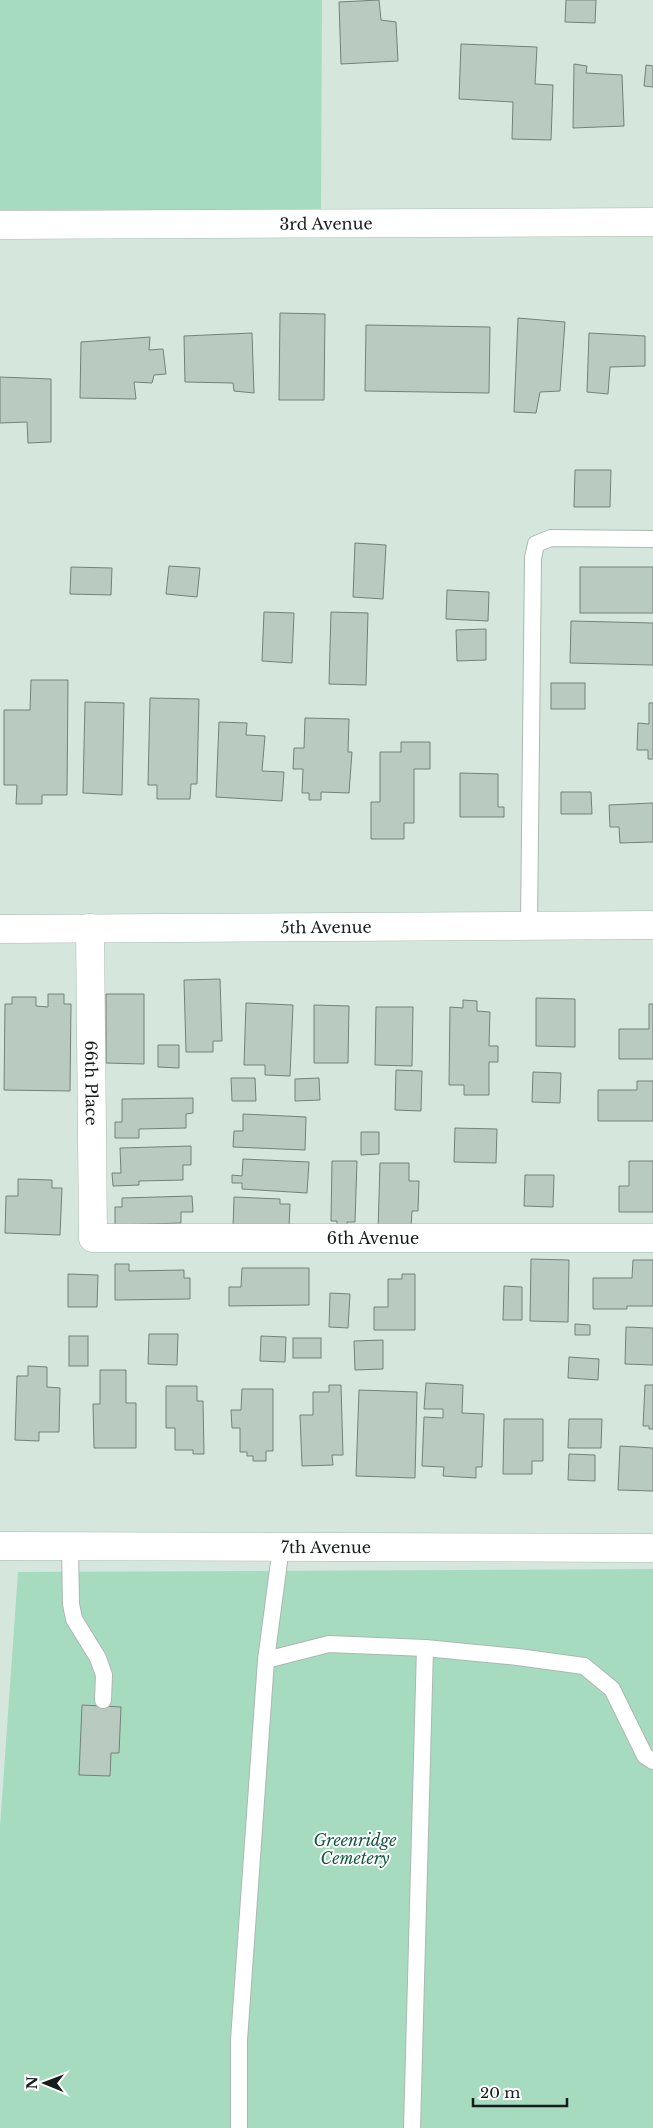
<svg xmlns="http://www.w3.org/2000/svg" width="653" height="2128" font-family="'Libre Baskerville',serif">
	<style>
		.green { fill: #a7dbc0 }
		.building { fill: #b9cac1; stroke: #728279 }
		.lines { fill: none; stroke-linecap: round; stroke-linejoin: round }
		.lane-casing { stroke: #a9b9b0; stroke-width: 18 }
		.street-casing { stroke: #a9b9b0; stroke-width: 29 }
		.secondary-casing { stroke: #a9b9b0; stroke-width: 29 }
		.lane { stroke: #fff; stroke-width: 16 }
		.street { stroke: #fff; stroke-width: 28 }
		.secondary { stroke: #fff; stroke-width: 28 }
		.labels { text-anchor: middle; stroke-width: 4; stroke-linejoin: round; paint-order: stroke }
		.street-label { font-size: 16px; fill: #171d1a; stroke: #fff }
		.park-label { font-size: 16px; font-style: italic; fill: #10573b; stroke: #fff }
	</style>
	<rect width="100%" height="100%" fill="#d5e7dd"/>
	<g class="green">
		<polygon points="0,0 322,0 321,210 0,210"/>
		<polygon points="653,1569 653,2128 0,2128 0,1827 18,1572"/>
	</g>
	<g class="building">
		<polygon points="379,0 381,20 396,22 398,61 341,64 339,2"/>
		<polygon points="566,0 596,0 595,23 565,22"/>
		<polygon points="461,44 537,47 535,84 553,85 551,140 512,139 513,102 459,99"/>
		<polygon points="574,64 587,66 586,73 622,75 624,126 573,128"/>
		<polygon points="646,65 653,66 653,87 644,86"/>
		<polygon points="280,313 325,314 324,400 279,400"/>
		<polygon points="518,318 565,322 560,391 540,392 536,413 514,412"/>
		<polygon points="366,325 490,327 489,393 365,391"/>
		<polygon points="252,333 254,393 234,391 233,383 185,382 184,336"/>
		<polygon points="589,333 645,336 645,366 610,367 608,394 587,392"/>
		<polygon points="150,337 149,350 163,349 166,374 154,375 152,383 134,382 136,399 80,398 81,342"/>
		<polygon points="0,377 51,379 51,442 28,443 27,422 0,423"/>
		<polygon points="575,470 611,470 610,507 574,507"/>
		<polygon points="355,543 386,545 383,599 353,597"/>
		<polygon points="169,566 200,568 197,597 166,594"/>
		<polygon points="71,567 112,568 111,595 70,594"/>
		<rect x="580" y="567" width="73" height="46"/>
		<polygon points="447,590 489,592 488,621 446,619"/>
		<polygon points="264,612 294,613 292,663 262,661"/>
		<polygon points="331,612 368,613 366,685 329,684"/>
		<polygon points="571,621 653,623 653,665 570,663"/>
		<polygon points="486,629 486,660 457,661 456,630"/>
		<polygon points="31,680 68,680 67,795 42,795 42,804 16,804 17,785 4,785 4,710 30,710"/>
		<rect x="551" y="683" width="34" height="26"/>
		<polygon points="150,698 199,699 197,784 191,784 190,799 157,799 157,785 148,785"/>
		<polygon points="85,702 124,703 122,795 83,793"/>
		<polygon points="649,703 653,703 653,759 648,759 648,750 637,750 638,723 649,724"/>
		<polygon points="305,718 349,719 348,752 352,752 349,793 321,792 321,800 309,800 309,793 302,793 303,769 293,769 294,748 304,748"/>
		<polygon points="219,722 247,723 246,735 265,736 262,771 284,772 282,801 216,797"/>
		<polygon points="401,742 430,742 430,769 414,769 414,823 404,823 404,839 371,839 371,802 380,802 380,752 401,752"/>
		<polygon points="460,773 498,774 498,807 504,807 504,817 460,817"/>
		<polygon points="561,792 591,792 592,814 561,814"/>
		<polygon points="653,803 653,842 620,843 619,827 610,827 609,805"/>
		<polygon points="220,979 222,1041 213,1041 213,1052 186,1052 184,980"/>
		<polygon points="48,994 64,994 64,1004 71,1004 70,1091 4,1090 5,1004 12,1004 12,997 36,997 36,1006 48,1007"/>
		<polygon points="106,994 144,994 144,1064 106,1063"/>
		<polygon points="536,998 575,999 575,1047 536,1046"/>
		<polygon points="463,1000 477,1001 477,1011 490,1012 489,1046 498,1046 498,1062 489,1062 489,1095 464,1095 464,1085 449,1085 450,1007 463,1008"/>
		<polygon points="246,1003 293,1005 290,1076 265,1075 265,1065 244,1065"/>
		<polygon points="649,1004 653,1004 653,1059 619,1059 619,1029 649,1029"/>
		<polygon points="314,1005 349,1006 348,1063 314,1063"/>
		<polygon points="376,1007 413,1007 412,1066 375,1065"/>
		<polygon points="158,1045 179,1045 179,1068 158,1067"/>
		<polygon points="396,1070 422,1071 421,1111 395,1110"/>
		<polygon points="533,1072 561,1073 560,1103 532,1102"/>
		<polygon points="231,1078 255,1078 256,1101 232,1101"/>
		<polygon points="319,1078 320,1100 295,1101 295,1079"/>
		<polygon points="637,1081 653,1081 653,1121 598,1121 598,1090 637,1090"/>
		<polygon points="193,1098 193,1113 186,1114 186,1128 139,1129 139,1138 115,1138 115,1122 122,1122 122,1099"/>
		<polygon points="243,1114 306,1117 305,1150 233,1147 234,1131 243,1131"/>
		<polygon points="455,1128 497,1129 496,1163 454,1162"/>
		<polygon points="361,1132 379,1132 379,1154 361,1155"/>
		<polygon points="191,1146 191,1165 183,1165 183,1180 139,1181 139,1185 113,1186 112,1173 121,1173 120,1148"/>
		<polygon points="243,1159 309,1162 307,1193 242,1189 242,1183 232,1183 232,1175 242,1176"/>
		<polygon points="332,1161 357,1161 355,1222 347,1222 347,1231 337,1230 337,1221 331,1221"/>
		<polygon points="629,1161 653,1161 653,1212 619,1212 619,1186 629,1186"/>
		<polygon points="380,1163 409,1163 409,1181 419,1181 418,1211 412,1211 411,1227 378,1231"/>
		<polygon points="525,1175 554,1175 553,1207 524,1206"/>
		<polygon points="18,1179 52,1180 52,1188 62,1188 60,1235 5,1233 6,1196 18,1196"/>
		<polygon points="192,1196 193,1212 181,1212 181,1223 115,1225 115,1207 122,1207 122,1198"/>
		<polygon points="234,1197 280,1199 280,1204 290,1204 289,1227 233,1228"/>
		<polygon points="531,1259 569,1260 568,1322 530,1321"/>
		<polygon points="633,1260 653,1260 653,1306 627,1306 627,1309 593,1309 593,1278 632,1278"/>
		<polygon points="115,1264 129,1264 129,1271 184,1270 184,1278 190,1278 190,1299 115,1300"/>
		<polygon points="242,1268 309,1268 309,1305 229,1306 229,1287 241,1287"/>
		<polygon points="68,1274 98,1275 97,1307 68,1307"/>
		<polygon points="402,1274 415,1274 415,1330 374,1330 374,1307 388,1307 388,1279 402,1279"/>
		<polygon points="504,1286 522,1287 522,1320 503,1320"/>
		<polygon points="330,1293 350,1294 348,1328 329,1327"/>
		<polygon points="575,1324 590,1325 590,1335 575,1335"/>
		<polygon points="626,1327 653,1328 653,1365 625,1364"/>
		<polygon points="149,1334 178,1334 177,1365 148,1364"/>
		<rect x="69" y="1336" width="19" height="30"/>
		<polygon points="261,1336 286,1337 285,1362 260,1361"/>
		<rect x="293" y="1338" width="28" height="20"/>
		<polygon points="383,1340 383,1369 355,1370 354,1341"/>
		<polygon points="569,1357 599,1359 598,1380 568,1378"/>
		<polygon points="28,1366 47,1367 47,1387 60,1388 59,1432 39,1432 39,1441 15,1440 17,1376 28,1376"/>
		<polygon points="100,1370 126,1370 126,1403 136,1403 136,1448 94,1448 93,1404 100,1404"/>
		<polygon points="426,1383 463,1385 462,1413 484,1414 482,1467 476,1467 476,1478 443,1476 444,1467 422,1466 424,1417 443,1418 443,1409 424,1409"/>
		<polygon points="329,1385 341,1385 343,1455 332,1455 333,1465 302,1466 300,1415 313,1415 313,1392 329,1392"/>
		<polygon points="645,1385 653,1385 653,1429 649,1429 649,1426 643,1426"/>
		<polygon points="166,1386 197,1386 197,1401 203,1401 204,1454 193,1454 193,1450 175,1450 175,1428 166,1428"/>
		<polygon points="242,1389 273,1389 273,1451 266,1451 266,1461 253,1461 253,1456 247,1456 247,1452 240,1452 240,1428 232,1428 231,1410 241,1410"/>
		<polygon points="359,1390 417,1392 415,1478 356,1476"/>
		<polygon points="504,1419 543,1419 543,1461 532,1461 532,1474 503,1474"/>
		<polygon points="569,1419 602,1419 601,1448 568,1448"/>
		<polygon points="620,1446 653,1448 653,1491 618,1490"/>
		<polygon points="569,1454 595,1455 595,1481 568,1480"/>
		<polygon points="82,1705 121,1707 119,1753 111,1753 110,1776 79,1775"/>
	</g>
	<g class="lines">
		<g class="lane-casing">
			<g id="lane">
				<polyline points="529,925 533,558 536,544 551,538 653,539"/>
				<polyline points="70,1547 71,1604 74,1619 98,1658 104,1675 103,1700"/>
				<polyline points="266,1660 329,1644 425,1648 518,1657 584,1666 612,1689 645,1756 653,1761"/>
				<polyline points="239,2128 239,2040 266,1660 281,1547"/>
				<polyline points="412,2128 425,1648"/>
			</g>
		</g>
		<g class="street-casing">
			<g id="street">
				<path id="s1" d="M0 225 653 222"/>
				<path id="s2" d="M90 928 93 1238H653"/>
				<path id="s3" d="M0 929 653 925"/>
			</g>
		</g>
		<g class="secondary-casing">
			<g id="secondary">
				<path id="s4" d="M0 1546 653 1548"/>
			</g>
		</g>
		<use href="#lane" class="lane"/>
		<use href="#street" class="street"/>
		<use href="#secondary" class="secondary"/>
	</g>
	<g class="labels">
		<g class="street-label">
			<text dy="6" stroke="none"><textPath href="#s1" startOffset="326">3rd Avenue</textPath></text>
			<text dy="6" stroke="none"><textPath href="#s3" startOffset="326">5th Avenue</textPath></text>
			<text dy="6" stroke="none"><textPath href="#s2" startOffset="155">66th Place</textPath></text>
			<text dy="6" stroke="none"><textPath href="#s2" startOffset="590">6th Avenue</textPath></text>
			<text dy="6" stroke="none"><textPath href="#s4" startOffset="326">7th Avenue</textPath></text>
		</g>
		<g class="park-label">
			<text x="355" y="1846">Greenridge<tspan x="355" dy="18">Cemetery</tspan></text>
		</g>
	</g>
	<g transform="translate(45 2083) rotate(271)" stroke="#ffffff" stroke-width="4" paint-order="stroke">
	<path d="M0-4L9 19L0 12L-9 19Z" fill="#171d1a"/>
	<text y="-8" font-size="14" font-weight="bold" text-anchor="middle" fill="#171d1a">N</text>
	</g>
	<path d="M473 2098v8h94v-8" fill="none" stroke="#171d1a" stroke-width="2.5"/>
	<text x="480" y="2098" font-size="15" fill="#171d1a" stroke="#ffffff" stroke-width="4" paint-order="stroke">20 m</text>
</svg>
